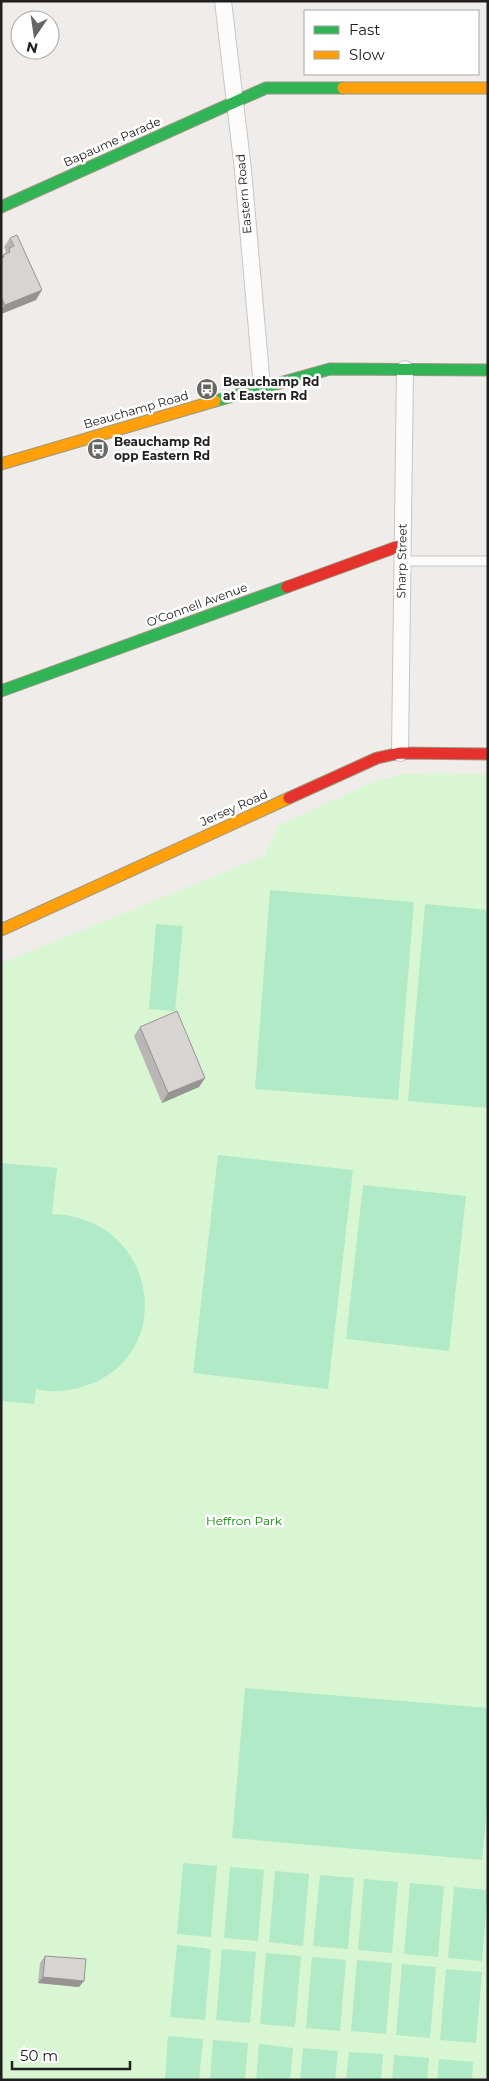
<svg xmlns="http://www.w3.org/2000/svg" width="489" height="2081" font-family="Montserrat,sans-serif">
	<style>
		.park { fill: #d8f6d2 }
		.pitch { fill: #b0eac7 }
		.lines { fill: none; stroke-linecap: round; stroke-linejoin: round }
		.lane-casing { stroke: #c7c6c5; stroke-width: 11 }
		.street-casing { stroke: #c7c6c5; stroke-width: 18 }
		.fast-casing { stroke: #9b987f; stroke-width: 13 }
		.slow-casing { stroke: #9b987f; stroke-width: 13 }
		.jam-casing { stroke: #9b987f; stroke-width: 13 }
		.lane { stroke: #fdfcfc; stroke-width: 9 }
		.street { stroke: #fdfcfc; stroke-width: 16 }
		.fast { stroke: #30b455; stroke-width: 11 }
		.slow { stroke: #ff9f0a; stroke-width: 11 }
		.jam { stroke: #e5322d; stroke-width: 11 }
		.wall { fill: #b9b6b5 }
		.shaded-wall { fill: #969493 }
		.building { fill: #d7d4d2; stroke: #969493 }
		.labels { text-anchor: middle; stroke-width: 5; stroke-linejoin: round; paint-order: stroke }
		.street-label { font-size: 12px; fill: #202020; stroke: #fff }
		.poi-label { font-size: 12px; font-weight: bold; fill: #202020; stroke: #fff; text-anchor: start }
		.park-label { font-size: 12px; fill: #0e8602; stroke: #fff }
	</style>
	<rect width="100%" height="100%" fill="#efece9"/>
	<polygon class="park" points="431,773 488,774 488,2080 1,2080 1,963 264,856 279,825 375,781 404,774"/>
	<g class="pitch">
		<polygon points="270,890 414,902 398,1100 255,1089"/>
		<polygon points="425,904 488,910 488,1108 408,1101"/>
		<polygon points="156,924 183,926 175,1011 149,1009"/>
		<polygon points="218,1155 353,1170 328,1389 193,1373"/>
		<path d="M1 1163 57 1168 52 1214C158 1217 179 1356 85 1386 69 1391 51 1393 36 1389L34 1404 1 1401Z"/>
		<polygon points="363,1185 466,1196 449,1351 346,1339"/>
		<polygon points="245,1688 488,1708 488,1796 482,1860 232,1838"/>
		<polygon points="183,1863 217,1866 211,1937 177,1934"/>
		<polygon points="230,1867 264,1870 258,1941 224,1938"/>
		<polygon points="275,1871 309,1874 303,1946 269,1942"/>
		<polygon points="320,1875 354,1878 348,1949 313,1946"/>
		<polygon points="364,1879 398,1882 392,1953 358,1950"/>
		<polygon points="410,1883 444,1886 438,1957 404,1954"/>
		<polygon points="454,1887 488,1890 482,1961 448,1958"/>
		<polygon points="177,1945 211,1949 205,2020 170,2017"/>
		<polygon points="222,1949 256,1952 250,2023 216,2020"/>
		<polygon points="266,1953 301,1956 295,2027 260,2024"/>
		<polygon points="312,1957 346,1960 340,2031 306,2028"/>
		<polygon points="357,1960 392,1963 386,2034 351,2031"/>
		<polygon points="402,1964 436,1967 430,2038 396,2035"/>
		<polygon points="446,1969 482,1972 476,2043 440,2040"/>
		<polygon points="168,2036 203,2039 199,2080 165,2080"/>
		<polygon points="213,2040 248,2043 245,2080 210,2080"/>
		<polygon points="259,2044 293,2048 290,2080 256,2080"/>
		<polygon points="303,2048 338,2051 335,2080 300,2080"/>
		<polygon points="349,2052 383,2054 381,2080 346,2080"/>
		<polygon points="394,2055 429,2058 427,2080 392,2080"/>
		<polygon points="439,2059 473,2062 472,2080 437,2080"/>
	</g>
	<g class="lines">
		<g class="lane-casing">
			<polyline id="lane" points="402,561 488,561"/>
		</g>
		<g class="street-casing">
			<g id="street">
				<polyline points="223,1 243,170 262,387"/>
				<polyline points="400,753 405,369"/>
			</g>
		</g>
		<g class="fast-casing">
			<g id="fast">
				<polyline points="1,207 266,88 343,88"/>
				<polyline points="215,401 330,369 488,370"/>
				<polyline points="1,691 287,587"/>
			</g>
		</g>
		<g class="slow-casing">
			<g id="slow">
				<polyline points="343,88 488,88"/>
				<polyline points="1,464 215,401"/>
				<polyline points="1,930 289,798"/>
			</g>
		</g>
		<g class="jam-casing">
			<g id="jam">
				<polyline points="287,587 402,545"/>
				<polyline points="289,798 377,758 400,753 488,754"/>
			</g>
		</g>
		<use href="#lane" class="lane"/>
		<use href="#street" class="street"/>
		<use href="#fast" class="fast"/>
		<use href="#slow" class="slow"/>
		<use href="#jam" class="jam"/>
	</g>
	<g class="wall">
		<polygon points="10,238 36,300 1,314 1,257 6,252 4,247"/>
		<polygon points="140,1027 205,1078 199,1087 162,1103 134,1036"/>
		<polygon points="45,1956 79,1987 38,1983 40,1963"/>
	</g>
	<g class="shaded-wall">
		<polygon points="42,290 36,300 1,314 1,310 5,305"/>
		<polygon points="205,1078 199,1087 162,1103 168,1093"/>
		<polygon points="43,1977 84,1981 79,1987 38,1983"/>
	</g>
	<g class="building">
		<polygon points="17,235 42,290 5,305 1,297 1,258 4,257 3,255 10,252 9,248 14,246 10,238"/>
		<polygon points="177,1011 205,1078 168,1093 140,1027"/>
		<polygon points="45,1956 86,1959 84,1981 43,1977"/>
	</g>
	<defs>
		<g id="bus-disc" transform="scale(1.125)"><circle r="9.5" fill="#686766" stroke="#fff"/><path d="M-5-6H5V4H4V6H2V4H-2V6H-4V4H-5ZM-3.5-4V0h7V-4ZM-3.5 1.2v1.5H-2V1.2ZM2 1.2v1.5H3.5V1.2Z" fill="#fff"/></g>
	</defs>
	<g fill-rule="evenodd">
		<use href="#bus-disc" x="207" y="389"/>
		<use href="#bus-disc" x="98" y="449"/>
	</g>
	<g class="labels">
		<g class="street-label">
			<text transform="translate(112 142) rotate(-24)" y="4">Bapaume Parade</text>
			<text transform="translate(244 194) rotate(-95)" y="4">Eastern Road</text>
			<text transform="translate(136 410) rotate(-16)" y="4">Beauchamp Road</text>
			<text transform="translate(402 561) rotate(-89)" y="4">Sharp Street</text>
			<text transform="translate(197 605) rotate(-20)" y="4">O'Connell Avenue</text>
			<text transform="translate(234 808) rotate(-24)" y="4">Jersey Road</text>
		</g>
		<g class="poi-label">
			<text x="223" y="386">Beauchamp Rd<tspan x="223" dy="14">at Eastern Rd</tspan></text>
			<text x="114" y="446">Beauchamp Rd<tspan x="114" dy="14">opp Eastern Rd</tspan></text>
		</g>
		<g class="park-label">
			<text x="244" y="1525">Heffron Park</text>
		</g>
	</g>
	<rect width="489" height="2081" fill="none" stroke="#202020" stroke-width="5"/>
	<rect x="304" y="10" width="175" height="65" fill="#ffffff" stroke="#a6a6a6"/>
	<rect x="314" y="26" width="25" height="8" fill="#30b455" stroke="#a6a6a6"/>
	<text x="349" y="35" font-size="15" fill="#202020">Fast</text>
	<rect x="314" y="51" width="25" height="8" fill="#ff9f0a" stroke="#a6a6a6"/>
	<text x="349" y="60" font-size="15" fill="#202020">Slow</text>
	<g transform="translate(35 35) rotate(193)"><circle r="24" fill="#ffffff" stroke="#a6a6a6"/>
	<path d="M0-4L9 19L0 12L-9 19Z" fill="#686766"/>
	<text y="-8" font-size="14" font-weight="bold" text-anchor="middle" fill="#202020">N</text>
	</g>
	<path d="M12 2061v8h118v-8" fill="none" stroke="#202020" stroke-width="2.5"/>
	<text x="20" y="2061" font-size="15" fill="#202020" stroke="#ffffff" stroke-width="4" paint-order="stroke">50 m</text>
</svg>
